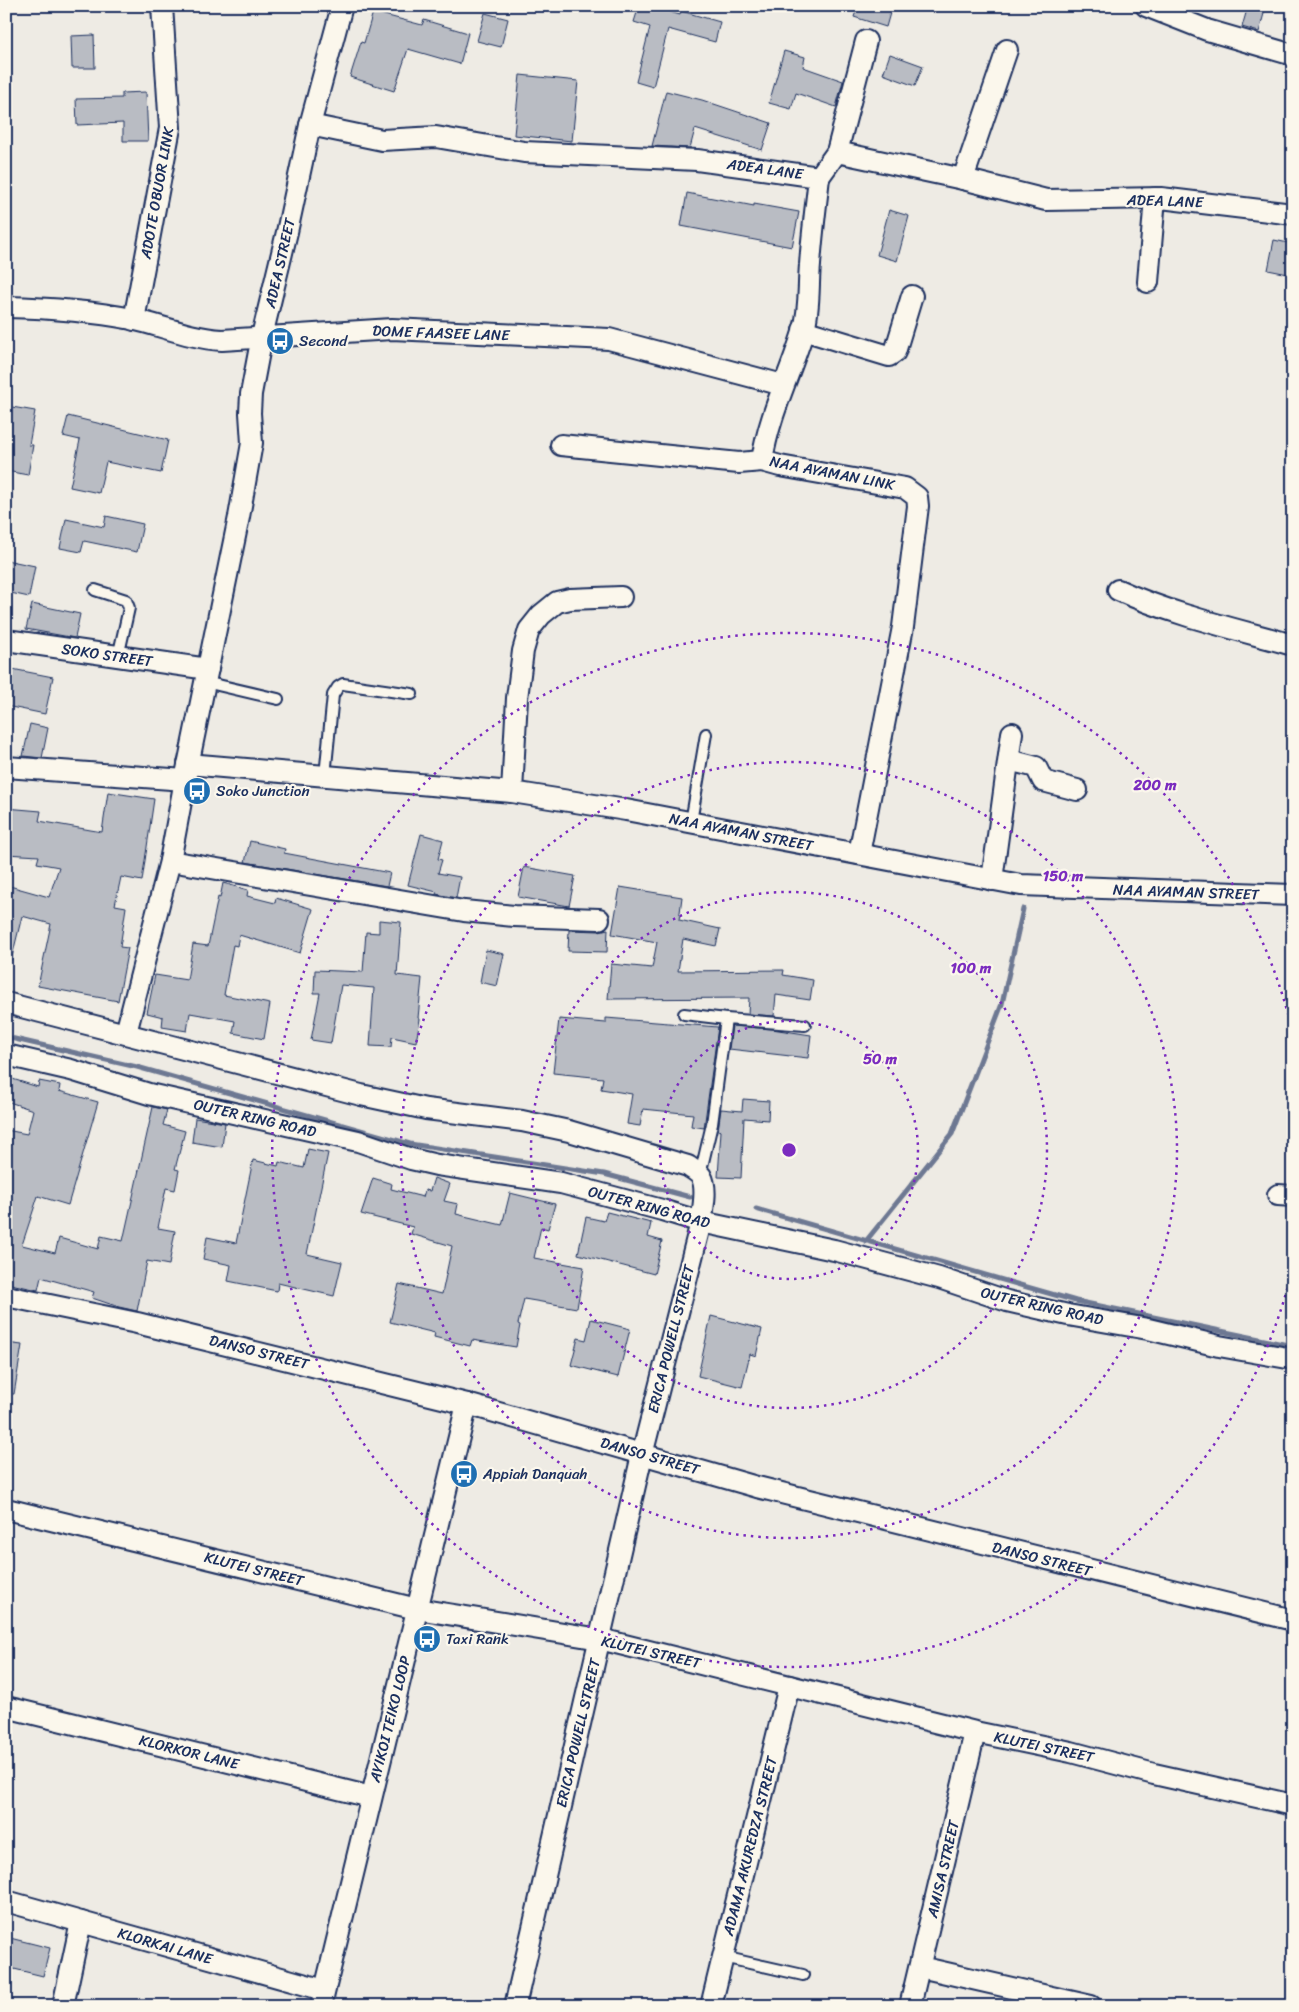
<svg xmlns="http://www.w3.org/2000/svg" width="1299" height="2012" font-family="Sriracha,sans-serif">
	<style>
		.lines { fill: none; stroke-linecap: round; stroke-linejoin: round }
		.stream { stroke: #6d7892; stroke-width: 5 }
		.building { fill: #b9bcc3; stroke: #1b2f5e }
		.service-casing { stroke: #1b2f5e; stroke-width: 14 }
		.minor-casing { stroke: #1b2f5e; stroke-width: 24 }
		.service { stroke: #fbf7ec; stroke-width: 10 }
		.minor { stroke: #fbf7ec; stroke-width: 20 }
		.ring { fill: none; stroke: #7b2cbf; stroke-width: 2.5; stroke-dasharray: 2.5 5 }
		.labels { text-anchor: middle; stroke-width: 4.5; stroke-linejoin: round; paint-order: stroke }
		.street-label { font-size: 15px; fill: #1b2f5e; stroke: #fbf7ec }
		.poi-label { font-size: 15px; fill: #1b2f5e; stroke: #fbf7ec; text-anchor: start }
		.centre { fill: #7b2cbf; stroke: #fbf7ec; stroke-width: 2.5 }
		.ring-label { font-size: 15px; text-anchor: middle; font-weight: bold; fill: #7b2cbf; stroke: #fbf7ec; stroke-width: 4.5; stroke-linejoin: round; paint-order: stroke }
	</style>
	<rect width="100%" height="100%" fill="#eeebe4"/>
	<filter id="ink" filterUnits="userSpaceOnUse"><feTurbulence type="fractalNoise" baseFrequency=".02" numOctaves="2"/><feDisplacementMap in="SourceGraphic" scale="10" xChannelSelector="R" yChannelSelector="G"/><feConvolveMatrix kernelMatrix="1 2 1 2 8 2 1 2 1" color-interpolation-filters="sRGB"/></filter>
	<g filter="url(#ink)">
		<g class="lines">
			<g class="stream">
				<polyline points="6,1037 137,1067 410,1144 604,1174 690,1197"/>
				<polyline points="756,1209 1076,1301 1293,1346"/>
				<polyline points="866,1241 952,1134 1002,1004 1023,909"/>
			</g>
		</g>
		<g class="building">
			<polygon points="639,6 650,6 680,15 681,11 720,22 715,42 668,29 653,87 636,82 650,27 634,22"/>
			<polygon points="858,6 892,6 886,27 854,17"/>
			<polygon points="1248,6 1266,6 1259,32 1242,27"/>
			<polygon points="373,12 422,25 424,20 468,33 460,64 408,49 394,91 350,77 361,42 364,43"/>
			<polygon points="485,13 508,19 501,47 477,41"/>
			<polygon points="94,35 95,68 72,68 71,36"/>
			<polygon points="784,51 805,57 803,67 843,81 836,107 796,93 791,109 769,103"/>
			<polygon points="890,54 923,66 915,86 883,74"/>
			<polygon points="520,75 578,81 572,141 514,135"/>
			<polygon points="666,91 702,100 771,123 762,150 695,129 690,148 652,146"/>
			<polygon points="146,92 148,141 123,141 123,123 77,125 76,99 122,98 122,93"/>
			<polygon points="687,193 754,206 754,204 799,212 792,247 681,226"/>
			<polygon points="889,210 909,216 897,261 877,255"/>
			<polygon points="1274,240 1293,244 1293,275 1268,270"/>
			<polygon points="6,406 35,411 29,445 33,445 28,475 6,471"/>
			<polygon points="68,416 168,440 161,473 106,462 99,493 70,487 80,440 63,436"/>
			<polygon points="106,516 143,524 137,552 84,541 81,552 60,548 66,519 104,527"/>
			<polygon points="6,560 35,566 29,597 6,592"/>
			<polygon points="32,604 80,614 75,638 26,629"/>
			<polygon points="12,669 53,677 45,714 6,706 6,693"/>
			<polygon points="30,724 48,728 42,758 23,756"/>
			<polygon points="108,792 154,799 142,881 121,877 115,905 126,907 120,947 128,948 118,1001 38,986 51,924 22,916 11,961 6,960 6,885 49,897 59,867 37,863 39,856 6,854 6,808 41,811 39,821 102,832"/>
			<polygon points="421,834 443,840 438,859 442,860 438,873 460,877 456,898 436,894 437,892 408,885"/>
			<polygon points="250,841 285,849 284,853 390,873 387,886 245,862"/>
			<polygon points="524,867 575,876 569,906 518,897"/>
			<polygon points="223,883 248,890 247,896 275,903 276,898 313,909 300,953 239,935 237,946 233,945 224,995 270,1004 264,1039 233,1033 235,1021 190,1013 187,1031 162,1027 163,1017 147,1013 155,975 187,980 193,944 208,946 218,897 220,898"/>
			<polygon points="620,887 682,897 679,920 720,929 716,946 683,939 678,971 784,970 783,975 813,980 810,1000 776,995 774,1016 748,1014 749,998 608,999 611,964 652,968 657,942 612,934"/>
			<polygon points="379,920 401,922 397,975 422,978 418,1018 420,1019 416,1042 392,1037 391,1047 370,1046 374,988 341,985 331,1043 311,1040 320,993 314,993 315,970 363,972 366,932 379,933"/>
			<polygon points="608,929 607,952 568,951 569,930 599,931"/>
			<polygon points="486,950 504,954 497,986 480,982"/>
			<polygon points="606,1018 718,1027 704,1128 691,1126 693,1114 643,1109 640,1126 627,1124 632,1094 601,1089 603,1078 553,1073 559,1019 606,1023"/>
			<polygon points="732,1026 772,1029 811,1035 808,1058 729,1049"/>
			<polygon points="6,1077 38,1087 39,1081 60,1085 59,1091 98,1102 68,1205 38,1196 22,1245 55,1253 59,1238 98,1249 101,1236 123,1241 153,1107 167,1110 163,1125 185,1131 175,1169 179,1170 175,1190 166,1188 158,1228 175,1231 169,1265 147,1261 137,1311 119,1307 92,1298 94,1292 41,1277 38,1290 6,1283 6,1130 27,1134 33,1110 6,1101"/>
			<polygon points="743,1099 769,1101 768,1120 744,1118 741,1178 718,1177 721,1131 718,1130 721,1109 742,1111"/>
			<polygon points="195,1118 225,1123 222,1147 192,1142"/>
			<polygon points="308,1149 328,1153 307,1254 342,1262 334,1296 278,1283 277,1291 228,1281 231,1265 203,1259 207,1237 236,1243 253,1160 278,1166 279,1162 304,1168"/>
			<polygon points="373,1178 392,1184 391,1189 423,1197 425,1190 430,1191 434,1178 450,1184 444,1201 458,1204 456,1214 502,1225 510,1193 555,1204 548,1229 541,1227 534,1258 584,1267 577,1308 524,1299 518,1324 520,1325 516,1347 472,1340 470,1346 434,1337 435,1333 390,1322 399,1284 442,1294 452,1246 411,1234 413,1227 361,1214"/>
			<polygon points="607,1212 651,1223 648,1237 662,1241 654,1274 578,1254 586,1217 604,1221"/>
			<polygon points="711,1316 762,1329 756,1356 750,1354 742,1387 698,1376"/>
			<polygon points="591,1319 630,1329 618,1377 571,1365 578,1338 586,1340"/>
			<polygon points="6,1343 22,1345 14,1394 6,1394"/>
			<polygon points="6,1937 50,1948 43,1976 6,1967"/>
		</g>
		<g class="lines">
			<g class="service-casing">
				<g id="service">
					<polyline points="95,590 126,600 129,608 118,657"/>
					<polyline points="205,682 278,699"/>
					<polyline points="325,776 333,695 338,687 343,684 412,694"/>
					<polyline points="691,822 706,734"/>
					<polyline points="684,1014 726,1019"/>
					<polyline points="700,1175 712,1124 726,1019 805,1025"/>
					<polyline points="723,1957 803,1975"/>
				</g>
			</g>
			<g class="minor-casing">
				<g id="minor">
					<polyline points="1146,6 1207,30 1293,55"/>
					<polyline points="310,125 382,140 436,137 524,152 697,160 819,177 837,152 963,179 1046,200 1161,198 1293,214"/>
					<polyline points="837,152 866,41"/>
					<path d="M819 177C816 206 812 235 810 265 808 287 810 308 804 329 791 373 769 414 762 461L780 466 905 488 917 497 918 506 903 627 859 854"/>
					<polyline points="963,179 1007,50"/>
					<polyline points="1148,282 1155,198"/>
					<path d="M6 307C49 308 91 311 132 319 163 326 190 338 222 340L392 329 609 339 783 385"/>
					<polyline points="134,320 170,128 162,6"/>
					<polyline points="803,330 889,356 895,352 912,296"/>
					<polyline points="561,445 739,463 762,461"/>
					<path d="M1118 590C1173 615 1236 629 1293 645"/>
					<polyline points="6,640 208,669"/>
					<polyline points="1009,760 1036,767 1043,781 1077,790"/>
					<polyline points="188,764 512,792 626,810 1021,885 1293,895"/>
					<polyline points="6,767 185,780"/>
					<polyline points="512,792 517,698 523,651 529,630 541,615 557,602 570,599 621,597"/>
					<polyline points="170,861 464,911 514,916 599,919"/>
					<polyline points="992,880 1012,733"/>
					<path d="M6 1003 361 1095 426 1109 522 1121 569 1131 688 1166C692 1169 698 1172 701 1176 708 1188 703 1209 701 1222L642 1455 515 2006"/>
					<polyline points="126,1033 170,861 185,780 239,517 252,443 250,413 251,394 262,336 287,232 310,125 342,6"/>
					<polyline points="6,1055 71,1070 149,1094 358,1141 411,1159 437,1165 561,1183 662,1210 701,1222 834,1250 939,1278 1007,1301 1068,1315 1148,1329 1219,1346 1293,1359"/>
					<polyline points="1278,1195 1293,1196"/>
					<polyline points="6,1296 137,1323 467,1404 757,1487 1293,1620"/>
					<polyline points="6,1509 417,1609 600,1639 975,1732 1071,1752 1154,1774 1293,1805"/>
					<polyline points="6,1707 371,1797"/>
					<polyline points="6,1901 324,1990"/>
					<polyline points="920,1967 1091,2006"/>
					<polyline points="63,2006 81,1922"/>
					<polyline points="321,2006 467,1404"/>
					<polyline points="711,2006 789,1686"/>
					<polyline points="910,2006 975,1732"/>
				</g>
			</g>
			<use href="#service" class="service"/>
			<use href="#minor" class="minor"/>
		</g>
	</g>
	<g class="ring">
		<circle cx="789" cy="1150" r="129"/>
		<circle cx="789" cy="1150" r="258"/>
		<circle cx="789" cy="1150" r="388"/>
		<path d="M1293 1266A517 517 0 1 1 1293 1034"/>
	</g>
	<defs>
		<g id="bus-disc" transform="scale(1.4375)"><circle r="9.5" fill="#1f6fb2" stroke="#fbf7ec"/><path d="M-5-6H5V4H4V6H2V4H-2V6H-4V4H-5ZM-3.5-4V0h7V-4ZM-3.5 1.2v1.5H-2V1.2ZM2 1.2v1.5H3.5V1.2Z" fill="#fff"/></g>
	</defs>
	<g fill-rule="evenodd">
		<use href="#bus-disc" x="280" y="341"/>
		<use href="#bus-disc" x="197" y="791"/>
		<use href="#bus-disc" x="464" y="1474"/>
		<use href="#bus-disc" x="427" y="1639"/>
	</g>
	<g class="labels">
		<g class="street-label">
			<text transform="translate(765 169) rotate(8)" y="5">ADEA LANE</text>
			<text transform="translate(157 193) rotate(-80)" y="5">ADOTE OBUOR LINK</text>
			<text transform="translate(1165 201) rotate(2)" y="5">ADEA LANE</text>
			<text transform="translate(280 263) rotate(-77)" y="5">ADEA STREET</text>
			<text transform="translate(441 333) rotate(2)" y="5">DOME FAASEE LANE</text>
			<text transform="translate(832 473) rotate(11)" y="5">NAA AYAMAN LINK</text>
			<text transform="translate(107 655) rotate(8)" y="5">SOKO STREET</text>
			<text transform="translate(741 832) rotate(11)" y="5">NAA AYAMAN STREET</text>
			<text transform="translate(1186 892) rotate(2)" y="5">NAA AYAMAN STREET</text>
			<text transform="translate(255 1118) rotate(13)" y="5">OUTER RING ROAD</text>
			<text transform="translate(649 1207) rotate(15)" y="5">OUTER RING ROAD</text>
			<text transform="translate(1042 1306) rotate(13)" y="5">OUTER RING ROAD</text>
			<text transform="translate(671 1339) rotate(-76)" y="5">ERICA POWELL STREET</text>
			<text transform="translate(259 1352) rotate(14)" y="5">DANSO STREET</text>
			<text transform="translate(650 1456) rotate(16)" y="5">DANSO STREET</text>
			<text transform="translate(1042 1559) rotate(14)" y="5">DANSO STREET</text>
			<text transform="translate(254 1569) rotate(14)" y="5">KLUTEI STREET</text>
			<text transform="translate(651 1652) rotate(13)" y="5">KLUTEI STREET</text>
			<text transform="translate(390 1719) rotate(-76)" y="5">AYIKOI TEIKO LOOP</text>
			<text transform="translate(578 1733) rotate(-77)" y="5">ERICA POWELL STREET</text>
			<text transform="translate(1044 1747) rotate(12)" y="5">KLUTEI STREET</text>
			<text transform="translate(189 1752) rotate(14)" y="5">KLORKOR LANE</text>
			<text transform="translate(750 1846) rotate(-76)" y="5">ADAMA AKUREDZA STREET</text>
			<text transform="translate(943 1869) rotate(-77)" y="5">AMISA STREET</text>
			<text transform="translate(165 1946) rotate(16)" y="5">KLORKAI LANE</text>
		</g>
		<g class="poi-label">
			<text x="299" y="346">Second</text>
			<text x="216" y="796">Soko Junction</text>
			<text x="483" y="1479">Appiah Danquah</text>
			<text x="446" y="1644">Taxi Rank</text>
		</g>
	</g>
	<circle cx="789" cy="1150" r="8" class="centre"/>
	<g class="ring-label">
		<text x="1155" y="790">200 m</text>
		<text x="1063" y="881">150 m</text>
		<text x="971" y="973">100 m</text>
		<text x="880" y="1064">50 m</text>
	</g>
	<rect width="1299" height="2012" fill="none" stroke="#fbf7ec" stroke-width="25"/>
	<rect x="12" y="12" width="1274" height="1987" fill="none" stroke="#1b2f5e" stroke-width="2" filter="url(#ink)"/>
</svg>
